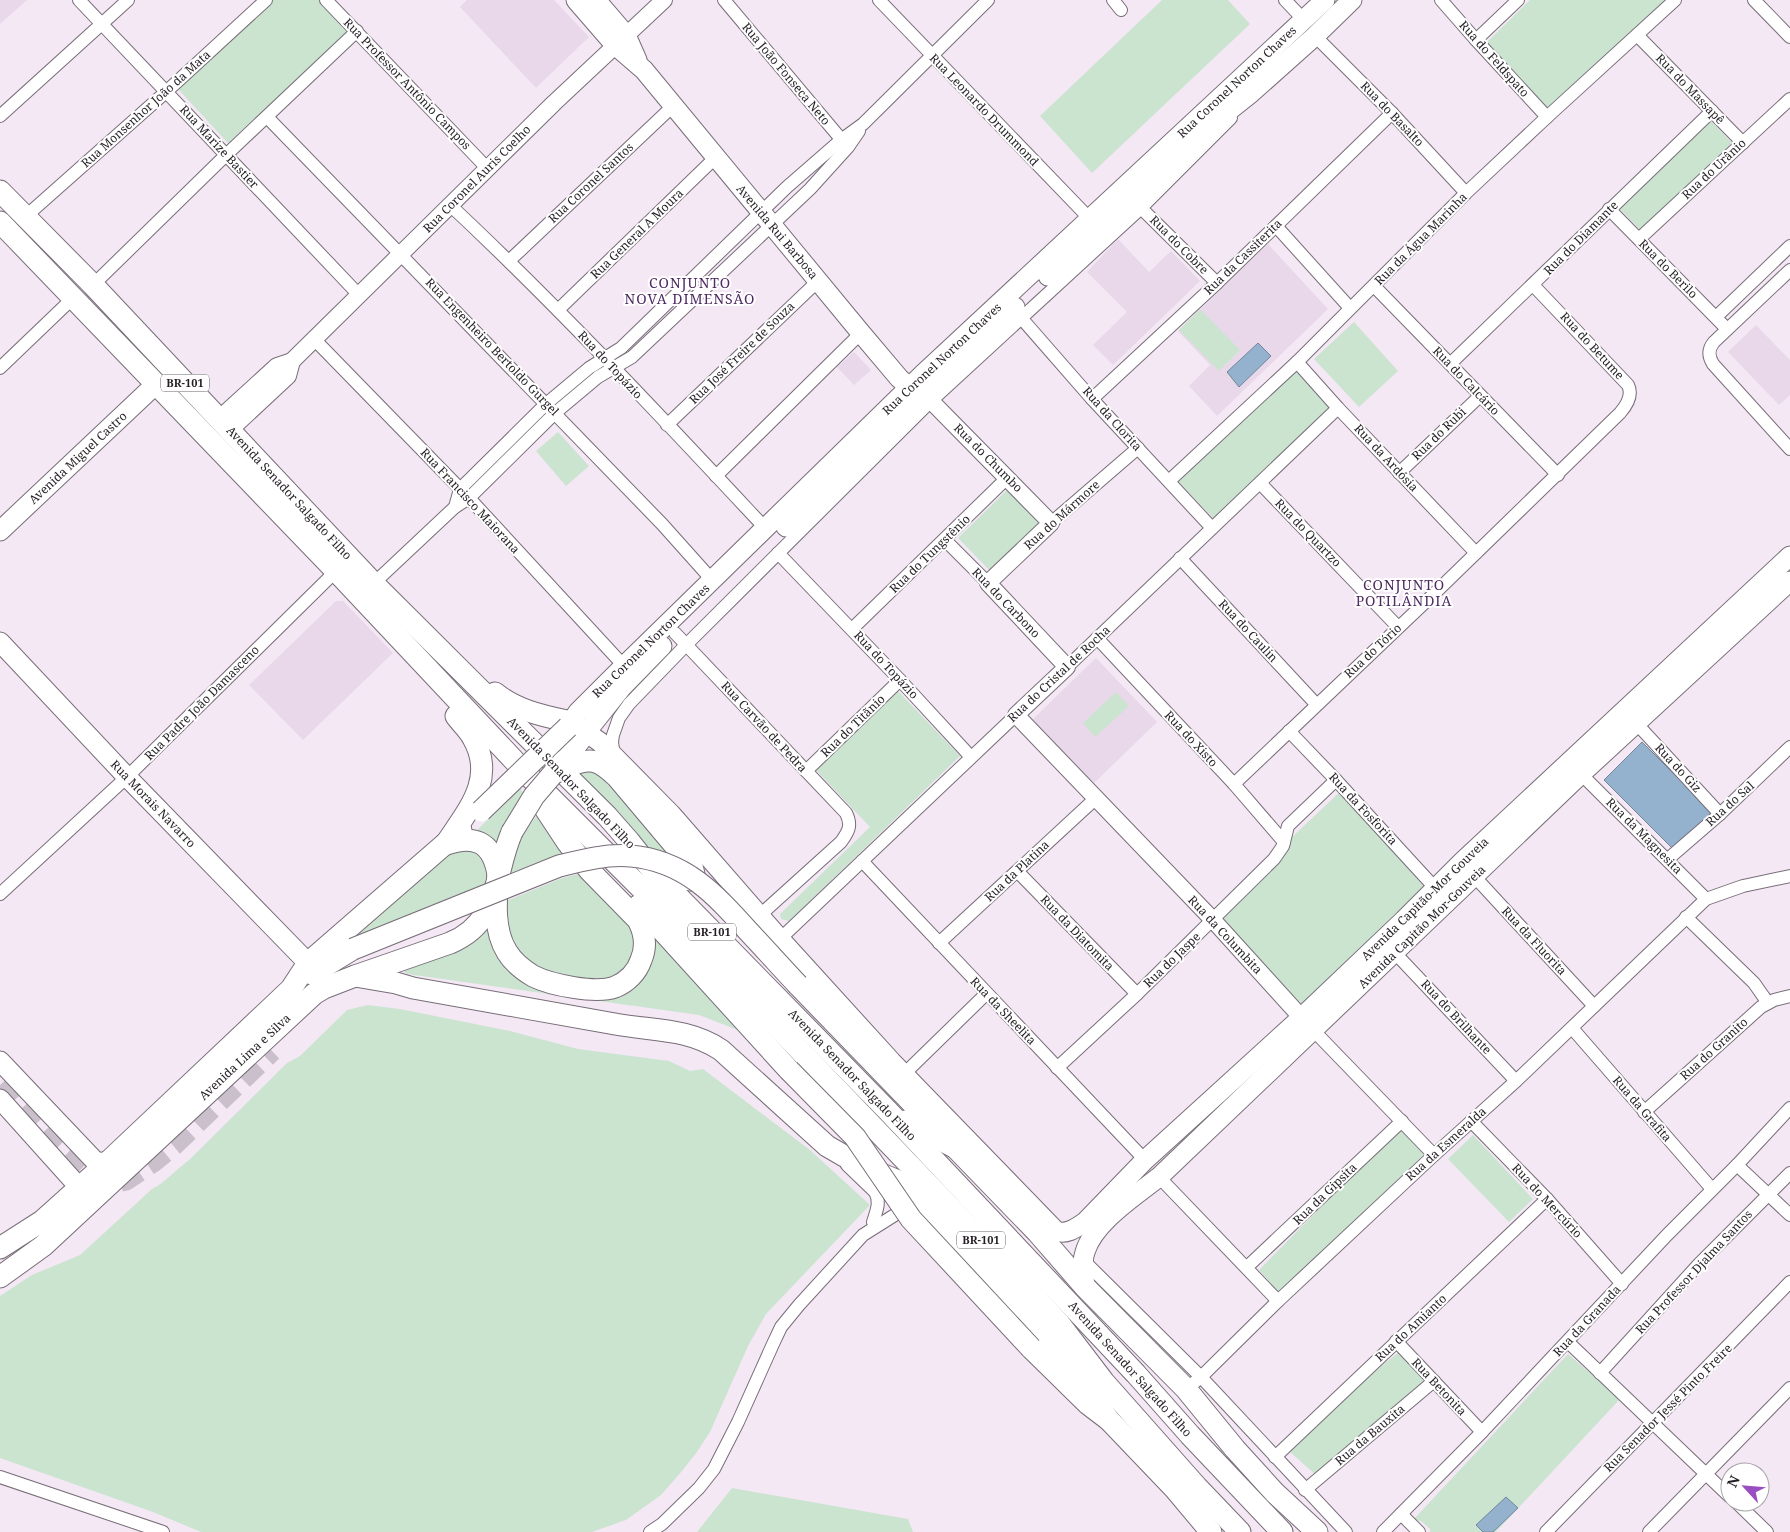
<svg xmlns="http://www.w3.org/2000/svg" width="1790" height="1532" font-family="'Noto Serif',serif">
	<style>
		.built { fill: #e9d8ea }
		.green { fill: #cbe4d0 }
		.water { fill: #94b2ce; stroke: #72869b }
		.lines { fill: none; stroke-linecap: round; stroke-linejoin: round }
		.primary-tunnel { stroke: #cac0cb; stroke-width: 21; stroke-dasharray: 21 11; stroke-linecap: butt }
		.minor-casing { stroke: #776d78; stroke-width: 14 }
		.tertiary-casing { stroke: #776d78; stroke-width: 18 }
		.secondary-casing { stroke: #776d78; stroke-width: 21 }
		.primary-casing { stroke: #776d78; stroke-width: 23 }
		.trunk-casing { stroke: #776d78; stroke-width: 23 }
		.minor { stroke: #fff; stroke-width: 12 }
		.tertiary { stroke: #fff; stroke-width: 16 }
		.secondary { stroke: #fff; stroke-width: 19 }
		.primary { stroke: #fff; stroke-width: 21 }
		.trunk { stroke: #fff; stroke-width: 21 }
		.primary-bridge-casing { stroke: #776d78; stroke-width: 23; stroke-linecap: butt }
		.trunk-bridge-casing { stroke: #776d78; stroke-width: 23; stroke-linecap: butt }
		.primary-bridge { stroke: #fff; stroke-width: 21 }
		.trunk-bridge { stroke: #fff; stroke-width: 21 }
		.labels { text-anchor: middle; stroke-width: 4; stroke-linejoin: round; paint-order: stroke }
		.shield { fill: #fff; stroke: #666266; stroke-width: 1 }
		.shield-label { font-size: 11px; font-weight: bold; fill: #241f24 }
		.street-label { font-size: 12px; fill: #241f24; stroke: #fff }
		.neighbourhood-label { font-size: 14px; letter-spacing: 1px; fill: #4e2b62; stroke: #fff }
	</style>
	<rect width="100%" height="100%" fill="#f4e8f5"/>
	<g class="built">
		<polygon points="0,0 27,0 0,24"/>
		<polygon points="467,0 554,0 589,37 536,88 460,7"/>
		<polygon points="1118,239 1149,272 1171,251 1200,281 1113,365 1093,345 1127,312 1087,272"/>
		<polygon points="1268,244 1328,309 1217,416 1189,386 1210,365 1178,331"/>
		<polygon points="1756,325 1790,360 1790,395 1779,405 1728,352"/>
		<polygon points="854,352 871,370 854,385 837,367"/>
		<polygon points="336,601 343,601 393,653 303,740 249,685"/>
		<polygon points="1096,658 1157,722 1093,784 1032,720"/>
	</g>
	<g class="green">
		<polygon points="272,0 319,0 348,32 228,143 177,88"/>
		<polygon points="1162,0 1228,0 1250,24 1092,173 1040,116"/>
		<polygon points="1530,0 1667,0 1547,113 1485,44"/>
		<polygon points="1711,121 1732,143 1640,230 1619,208"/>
		<polygon points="1200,309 1240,350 1219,371 1179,330"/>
		<polygon points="1354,322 1398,371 1359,407 1314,359"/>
		<polygon points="1297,369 1333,408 1215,520 1177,480"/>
		<polygon points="558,432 589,466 566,486 536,451"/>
		<polygon points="1008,489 1043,524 993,574 958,538"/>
		<polygon points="898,691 960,756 789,921 781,919 780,914 870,827 816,770"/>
		<polygon points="1116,692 1129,706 1095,737 1083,723"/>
		<polygon points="593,765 688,866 653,852 576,772"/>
		<polygon points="520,788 525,795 495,850 472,835"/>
		<polygon points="1343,789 1429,893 1306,1008 1218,920 1282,858 1291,838"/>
		<polygon points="539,813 573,853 509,878 520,837"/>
		<polygon points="458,846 486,852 488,884 343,943"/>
		<polygon points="586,872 636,925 633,961 617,978 569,981 522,960 506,929 506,901 562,878"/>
		<path d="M490 918 509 969 630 990C650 974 649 960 653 936L743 1032 699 1015 407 974 404 972 406 965Z"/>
		<path d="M368 1005 400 1009 510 1031 578 1049 669 1061 690 1071 703 1069 810 1150 870 1205 766 1314 748 1346 710 1432 697 1452 682 1471 661 1495 626 1520 592 1532H201L153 1512 0 1458V1296L32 1275 80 1255 152 1189C166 1182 175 1170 188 1161L287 1063 300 1056 347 1010Z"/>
		<polygon points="1399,1128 1432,1154 1280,1294 1259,1270"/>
		<polygon points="1473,1135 1533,1199 1509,1222 1448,1159"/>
		<polygon points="1400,1351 1429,1380 1316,1475 1289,1451 1341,1399"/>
		<polygon points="1568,1354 1620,1399 1496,1532 1430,1532 1430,1529 1421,1521 1413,1520"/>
		<polygon points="732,1488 908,1519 913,1532 697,1532"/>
	</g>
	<g class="water">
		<polygon points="1258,343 1271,356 1239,387 1227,372"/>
		<polygon points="1642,742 1713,813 1673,849 1604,780"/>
		<polygon points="1506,1497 1518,1508 1493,1532 1483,1532 1476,1525"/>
	</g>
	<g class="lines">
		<polyline class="primary-tunnel" points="0,1085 51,1141 82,1170 97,1180 117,1182 126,1180 153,1162 174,1145 272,1051"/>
		<g class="minor-casing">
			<g id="minor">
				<polyline points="79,0 359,295"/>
				<polyline points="326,0 487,168"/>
				<polyline points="724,0 846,145"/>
				<polyline points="879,0 1090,219"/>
				<polyline points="1113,0 1121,10"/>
				<polyline points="1285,0 1304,20"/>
				<polyline points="1441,0 1476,40 1547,117"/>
				<polyline points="1754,0 1790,37"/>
				<polyline points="1637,35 1743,143"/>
				<polyline points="1315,36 1392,113 1466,193"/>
				<polyline points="1476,40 1518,0"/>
				<polyline points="0,116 128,0"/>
				<polyline points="267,117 662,524 713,581"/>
				<path d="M450 205C560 308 663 419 766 529"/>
				<polyline points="1141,208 1217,283"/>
				<polyline points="1609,209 1727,329"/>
				<polyline points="25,217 167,91 266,0"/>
				<polyline points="1276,226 1350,308"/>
				<polyline points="1639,239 1790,99"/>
				<polyline points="509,261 673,106"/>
				<path d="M1790 270 1714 342C1708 349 1708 356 1713 364L1790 449"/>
				<polyline points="93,285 226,155 357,31"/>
				<polyline points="1374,286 1558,475"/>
				<polyline points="558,310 716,157"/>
				<polyline points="1016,312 1092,399 1212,528"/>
				<polyline points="1716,317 1790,246"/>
				<polyline points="314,339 469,498 624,666"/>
				<polyline points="1297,362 1338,408 1476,553"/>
				<path d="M1450 364C1538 280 1624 195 1712 111"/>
				<polyline points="0,368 73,298"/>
				<polyline points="1092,399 1217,283 1392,113"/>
				<polyline points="667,425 818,281"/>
				<polyline points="1399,473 1480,396"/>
				<polyline points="716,476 861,333"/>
				<polyline points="1169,481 1297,362 1466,193 1547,117 1675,0"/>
				<polyline points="1260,483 1398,627"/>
				<polyline points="455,507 460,489 546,404 589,368 621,348 787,187 841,140 863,124 988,0"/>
				<polyline points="1051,523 1138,448"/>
				<polyline points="945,540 988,583"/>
				<polyline points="778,553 900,680 971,757"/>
				<polyline points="1180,558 1316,704"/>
				<polyline points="373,584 455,507 469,498 555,413 598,377 632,357 810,189 848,147 859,131"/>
				<polyline points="852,629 1007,478"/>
				<path d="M675 633 846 813C852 825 849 831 841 842L759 916"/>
				<polyline points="1097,638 1234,784 1284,842"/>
				<polyline points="1067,667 1338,408"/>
				<polyline points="1636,723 1720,814"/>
				<polyline points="1289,731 1336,780 1436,889"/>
				<polyline points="614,756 612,742 613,735 619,718 629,704 686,645 931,401 1141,208 1231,118"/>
				<polyline points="806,771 900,680"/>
				<polyline points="1581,774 1706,899"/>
				<path d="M1234 784 1437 591 1620 413C1627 405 1633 395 1628 385L1533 285"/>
				<polyline points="1668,859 1720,814 1790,747"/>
				<polyline points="862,861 1145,1160"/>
				<polyline points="1018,872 1137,994"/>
				<polyline points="1474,876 1594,1006"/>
				<polyline points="0,894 127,777 336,571"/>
				<polyline points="1686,917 1754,983 1768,1003"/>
				<polyline points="780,939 1016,715"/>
				<polyline points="939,943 1095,799"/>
				<polyline points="1395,953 1516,1081"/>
				<polyline points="1572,1028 1712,1189"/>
				<polyline points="1314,1031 1434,1155"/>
				<polyline points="1057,1068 1137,994 1274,859 1283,846 1288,826 1336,780"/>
				<polyline points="904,1074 986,994"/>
				<polyline points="1644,1112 1761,1007 1774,1000 1790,996"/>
				<polyline points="1471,1121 1547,1199 1622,1284"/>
				<path d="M847 1165 875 1192C881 1202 876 1212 873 1222"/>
				<polyline points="1737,1165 1790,1215"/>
				<polyline points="1159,1177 1278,1301"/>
				<polyline points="1083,1260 1201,1377 1346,1532"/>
				<polyline points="1247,1267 1402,1121"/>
				<polyline points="1396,1341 1482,1432"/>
				<polyline points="1568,1342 1730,1497"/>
				<polyline points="1600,1373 1699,1264 1790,1173"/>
				<polyline points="1186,1389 1201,1377 1278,1301 1434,1155 1516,1081 1706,899 1743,886 1790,876"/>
				<polyline points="1275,1457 1547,1199"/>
				<polyline points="0,1477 163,1532"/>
				<polyline points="1305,1490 1434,1381"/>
				<polyline points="1736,1502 1767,1532"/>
				<polyline points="1401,1514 1419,1532"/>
				<polyline points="650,1532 662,1524 699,1488 714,1469 738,1422 773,1344 781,1327 799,1305 863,1235 909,1206"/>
				<polyline points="1383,1532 1482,1432 1667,1235 1737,1165 1790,1108"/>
				<polyline points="1546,1532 1790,1282"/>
				<polyline points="1649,1532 1790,1388"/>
			</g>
		</g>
		<g class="tertiary-casing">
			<g id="tertiary">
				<polyline points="922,396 931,401 1051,523 988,583 1067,667 1016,715 1213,920 1310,1027"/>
				<polyline points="219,419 277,366 292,361 554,103 664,0"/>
				<polyline points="230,430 288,376 292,361"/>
			</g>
		</g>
		<g class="secondary-casing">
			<g id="secondary">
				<polyline points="576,0 615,45 644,70 861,333 899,378 910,388 921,396"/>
				<polyline points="596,0 626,35 637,60"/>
				<path d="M1325 0 922 375 624 666 578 712 571 722 600 742 671 814 780 939 891 1061 1056 1231C1067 1235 1076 1228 1085 1222L1145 1160 1301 1018 1404 920 1462 862 1790 556"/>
				<polyline points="1048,276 1212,124 1251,93 1315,36 1352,0"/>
				<polyline points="786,527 1015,307"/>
				<polyline points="0,531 156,384"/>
				<polyline points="0,642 127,777 308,963"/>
				<polyline points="587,731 622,687 662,646"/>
				<polyline points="0,1061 94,1160 100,1163 110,1160"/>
				<polyline points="0,1099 79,1187"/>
				<path d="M1085 1287C1084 1275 1081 1263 1085 1252 1094 1222 1135 1196 1159 1177L1581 774 1790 581"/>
			</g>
		</g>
		<g class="primary-casing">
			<g id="primary">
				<polyline points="563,762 587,731"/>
				<path d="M444 845C474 834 492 841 498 874"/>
				<polyline points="312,974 353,949"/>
				<path d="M355 976 396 983 413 988C481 1000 548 1012 615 1024 653 1031 688 1028 721 1050L827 1146 858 1164 898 1181 912 1192 1054 1343 1109 1420 1175 1489 1211 1532"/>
				<polyline points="798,985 1038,1233 1085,1287 1186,1389 1235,1449 1275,1493 1317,1532"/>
				<polyline points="0,1248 42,1221 110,1160 291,989 308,963 461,830"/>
				<path d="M0 1277 43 1246 314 994 324 988 355 976 450 943C501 922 493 875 512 832"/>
			</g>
		</g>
		<g class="trunk-casing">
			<g id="trunk">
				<polyline points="0,191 93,285 377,587 607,816 629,841 652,870 888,1111 1136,1374 1190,1435 1282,1532"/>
				<polyline points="0,222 336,571 525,772 719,966 1019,1279 1059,1323 1104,1382 1197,1487 1240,1532"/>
				<path d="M495 693C517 711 544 716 571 722"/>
				<path d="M567 767C591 756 599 760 617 777L692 866 694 874 690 880 679 878"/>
				<path d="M447 842C469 809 496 778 473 738 469 730 461 723 456 716"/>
				<path d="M498 874C496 899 493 930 507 952 513 962 523 970 533 976 551 985 596 994 615 987 627 982 637 972 641 960 647 946 645 933 638 920L590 871 567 842 538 798"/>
				<polyline points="639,905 789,1070"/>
				<polyline points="905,1121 954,1147"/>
				<polyline points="1054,1343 1080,1363"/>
				<polyline points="1031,1348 1088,1404 1109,1420"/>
			</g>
		</g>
		<use href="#minor" class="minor"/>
		<use href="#tertiary" class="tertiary"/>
		<use href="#secondary" class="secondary"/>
		<use href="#primary" class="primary"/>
		<use href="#trunk" class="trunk"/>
		<g class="primary-bridge-casing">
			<g id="primary-bridge">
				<polyline points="481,811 568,727"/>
				<polyline points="512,832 534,796 563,762"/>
				<path d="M353 949 559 866C583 860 606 854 631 856 685 861 715 894 749 932 766 950 782 968 798 985"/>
			</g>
		</g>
		<g class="trunk-bridge-casing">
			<g id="trunk-bridge">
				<polyline points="554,773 567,767"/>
				<polyline points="789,1070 855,1137 911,1219 1031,1348"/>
			</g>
		</g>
		<use href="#primary-bridge" class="primary-bridge"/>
		<use href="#trunk-bridge" class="trunk-bridge"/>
	</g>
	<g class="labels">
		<g class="shield">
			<rect x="161" y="374.5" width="48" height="17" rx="4"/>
			<rect x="688" y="923.5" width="48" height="17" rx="4"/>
			<rect x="957" y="1231.5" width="48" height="17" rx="4"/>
		</g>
		<g class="shield-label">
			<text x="185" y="387">BR-101</text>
			<text x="712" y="936">BR-101</text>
			<text x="981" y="1244">BR-101</text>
		</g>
		<g class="street-label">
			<text transform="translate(1494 59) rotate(48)" y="4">Rua do Feldspato</text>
			<text transform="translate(786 74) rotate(50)" y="4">Rua João Fonseca Neto</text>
			<text transform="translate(1237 82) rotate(-43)" y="4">Rua Coronel Norton Chaves</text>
			<text transform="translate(407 84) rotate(46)" y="4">Rua Professor Antônio Campos</text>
			<text transform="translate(1690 89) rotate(46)" y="4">Rua do Massapê</text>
			<text transform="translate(146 109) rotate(-42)" y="4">Rua Monsenhor João da Mata</text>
			<text transform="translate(984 110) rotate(46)" y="4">Rua Leonardo Drummond</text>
			<text transform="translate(1392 114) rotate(46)" y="4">Rua do Basalto</text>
			<text transform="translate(219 147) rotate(47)" y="4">Rua Marize Bastier</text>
			<text transform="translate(1714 169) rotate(-43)" y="4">Rua do Urânio</text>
			<text transform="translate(477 179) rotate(-45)" y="4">Rua Coronel Auris Coelho</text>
			<text transform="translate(591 183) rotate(-43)" y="4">Rua Coronel Santos</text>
			<text transform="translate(777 232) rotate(50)" y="4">Avenida Rui Barbosa</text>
			<text transform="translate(637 234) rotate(-44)" y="4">Rua General A Moura</text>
			<text transform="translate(1581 238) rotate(-45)" y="4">Rua do Diamante</text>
			<text transform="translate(1421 239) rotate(-45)" y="4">Rua da Água Marinha</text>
			<text transform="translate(1179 245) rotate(45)" y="4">Rua do Cobre</text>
			<text transform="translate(1243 257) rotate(-44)" y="4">Rua da Cassiterita</text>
			<text transform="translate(1668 269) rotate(45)" y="4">Rua do Berilo</text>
			<text transform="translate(1592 346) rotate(47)" y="4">Rua do Betume</text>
			<text transform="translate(492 347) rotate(46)" y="4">Rua Engenheiro Bertoldo Gurgel</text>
			<text transform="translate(742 353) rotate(-44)" y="4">Rua José Freire de Souza</text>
			<text transform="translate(942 359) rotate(-43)" y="4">Rua Coronel Norton Chaves</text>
			<text transform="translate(610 365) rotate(47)" y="4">Rua do Topázio</text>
			<text transform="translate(1466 381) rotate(46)" y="4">Rua do Calcário</text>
			<text transform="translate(1112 419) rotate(48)" y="4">Rua da Clorita</text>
			<text transform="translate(1439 434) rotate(-44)" y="4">Rua do Rubi</text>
			<text transform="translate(78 458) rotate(-43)" y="4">Avenida Miguel Castro</text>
			<text transform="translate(988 458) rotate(45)" y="4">Rua do Chumbo</text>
			<text transform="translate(1386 458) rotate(47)" y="4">Rua da Ardósia</text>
			<text transform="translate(289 493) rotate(47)" y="4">Avenida Senador Salgado Filho</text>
			<text transform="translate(470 501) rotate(47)" y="4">Rua Francisco Maiorana</text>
			<text transform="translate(1062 515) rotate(-42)" y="4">Rua do Mármore</text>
			<text transform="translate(1308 533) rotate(46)" y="4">Rua do Quartzo</text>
			<text transform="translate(930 554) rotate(-44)" y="4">Rua do Tungstênio</text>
			<text transform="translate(1006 603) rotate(46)" y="4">Rua do Carbono</text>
			<text transform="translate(1248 631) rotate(47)" y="4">Rua do Caulin</text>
			<text transform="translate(651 641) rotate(-44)" y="4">Rua Coronel Norton Chaves</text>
			<text transform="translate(1373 651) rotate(-43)" y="4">Rua do Tório</text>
			<text transform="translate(886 665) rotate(47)" y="4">Rua do Topázio</text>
			<text transform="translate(1059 674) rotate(-43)" y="4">Rua do Cristal de Rocha</text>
			<text transform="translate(202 703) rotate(-45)" y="4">Rua Padre João Damasceno</text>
			<text transform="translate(853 726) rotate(-44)" y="4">Rua do Titãnio</text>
			<text transform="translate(764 727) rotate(47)" y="4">Rua Carvão de Pedra</text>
			<text transform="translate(1191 739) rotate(47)" y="4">Rua do Xisto</text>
			<text transform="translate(1678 768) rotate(47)" y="4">Rua do Giz</text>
			<text transform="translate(571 783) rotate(46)" y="4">Avenida Senador Salgado Filho</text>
			<text transform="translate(153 804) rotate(46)" y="4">Rua Morais Navarro</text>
			<text transform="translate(1730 804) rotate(-42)" y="4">Rua do Sal</text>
			<text transform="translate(1363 809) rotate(47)" y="4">Rua da Fosforita</text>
			<text transform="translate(1644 836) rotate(45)" y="4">Rua da Magnesita</text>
			<text transform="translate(1017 871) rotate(-43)" y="4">Rua da Platina</text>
			<text transform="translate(1425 899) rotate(-44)" y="4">Avenida Capitão-Mor Gouveia</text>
			<text transform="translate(1422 927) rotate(-44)" y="4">Avenida Capitão Mor-Gouveia</text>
			<text transform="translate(1077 933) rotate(46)" y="4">Rua da Diatomita</text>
			<text transform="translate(1225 935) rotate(47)" y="4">Rua da Columbita</text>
			<text transform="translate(1534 941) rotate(47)" y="4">Rua da Fluorita</text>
			<text transform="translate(1172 960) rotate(-44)" y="4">Rua do Jaspe</text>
			<text transform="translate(1003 1011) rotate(46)" y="4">Rua da Sheelita</text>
			<text transform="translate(1456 1017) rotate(47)" y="4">Rua do Brilhante</text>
			<text transform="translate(1714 1049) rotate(-42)" y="4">Rua do Granito</text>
			<text transform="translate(245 1057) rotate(-43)" y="4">Avenida Lima e Silva</text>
			<text transform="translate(852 1075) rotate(46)" y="4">Avenida Senador Salgado Filho</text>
			<text transform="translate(1642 1109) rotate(49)" y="4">Rua da Grafita</text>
			<text transform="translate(1446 1144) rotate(-42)" y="4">Rua da Esmeralda</text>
			<text transform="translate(1325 1194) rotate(-44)" y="4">Rua da Gipsita</text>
			<text transform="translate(1547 1201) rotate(47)" y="4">Rua do Mercúrio</text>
			<text transform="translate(1694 1272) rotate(-47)" y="4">Rua Professor Djalma Santos</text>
			<text transform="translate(1587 1321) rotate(-47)" y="4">Rua da Granada</text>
			<text transform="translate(1411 1328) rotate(-43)" y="4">Rua do Amianto</text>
			<text transform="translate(1130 1369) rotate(48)" y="4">Avenida Senador Salgado Filho</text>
			<text transform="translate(1439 1387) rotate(47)" y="4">Rua Betonita</text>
			<text transform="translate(1668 1408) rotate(-45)" y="4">Rua Senador Jessé Pinto Freire</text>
			<text transform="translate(1370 1435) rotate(-40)" y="4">Rua da Bauxita</text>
		</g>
		<g class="neighbourhood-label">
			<text x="690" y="288">CONJUNTO<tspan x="690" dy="16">NOVA DIMENSÃO</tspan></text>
			<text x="1404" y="590">CONJUNTO<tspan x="1404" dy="16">POTILÂNDIA</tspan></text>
		</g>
	</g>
	<g transform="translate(1745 1487) rotate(296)"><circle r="24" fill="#ffffff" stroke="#a7a5a7"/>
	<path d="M0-4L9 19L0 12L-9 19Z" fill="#994ec1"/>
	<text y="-8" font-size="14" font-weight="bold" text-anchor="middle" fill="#241f24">N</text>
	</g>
</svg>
